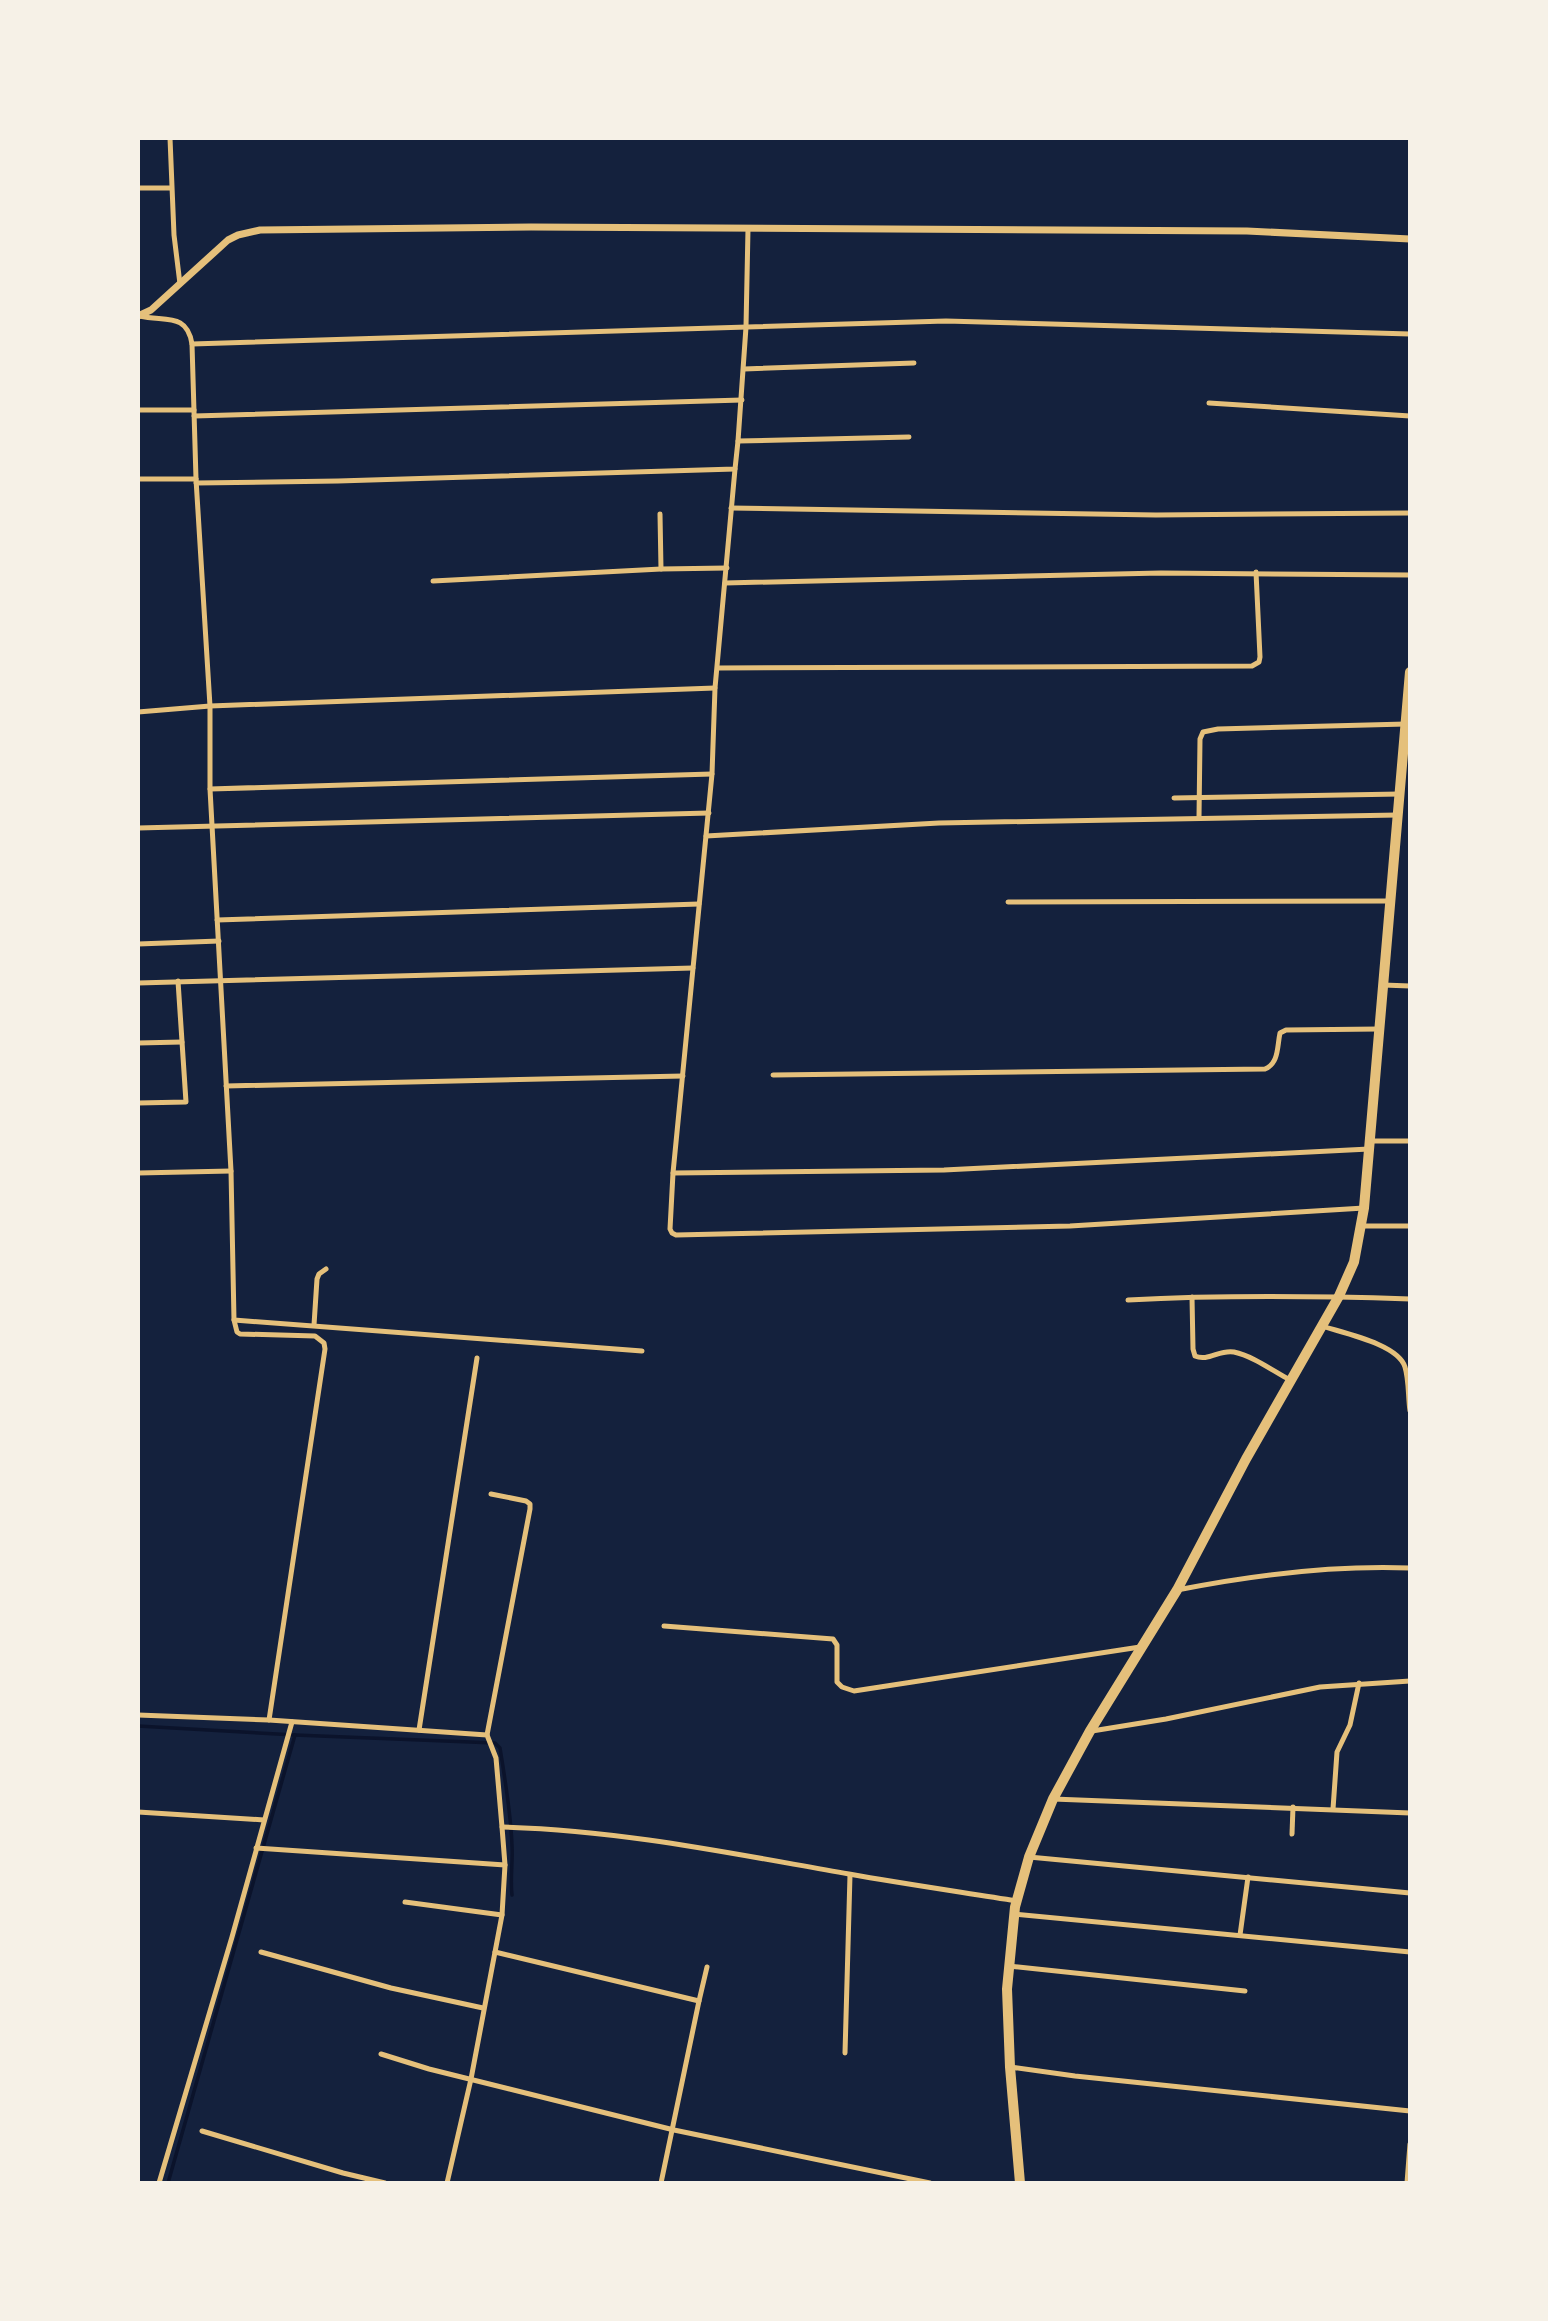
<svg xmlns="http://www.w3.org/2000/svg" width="1548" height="2321" font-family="Signika,sans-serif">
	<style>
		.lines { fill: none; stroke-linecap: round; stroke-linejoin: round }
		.stream { stroke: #0b132b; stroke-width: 3.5 }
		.minor { stroke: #e5c07b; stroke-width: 5 }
		.tertiary { stroke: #e5c07b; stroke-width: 7 }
		.trunk { stroke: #e5c07b; stroke-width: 10 }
	</style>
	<rect width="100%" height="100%" fill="#14213d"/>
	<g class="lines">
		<g class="stream">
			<path d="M138 1726 295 1735 495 1743 500 1748C505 1780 511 1813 512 1846 513 1862 510 1878 512 1895"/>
			<polyline points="168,2183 295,1735"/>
		</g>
		<g class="minor">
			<polyline points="170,138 174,235 180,284"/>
			<polyline points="138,188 171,188"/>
			<polyline points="748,229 746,327 738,441 909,437"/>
			<path d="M140 316C164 322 187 312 192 344L946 321 1410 334"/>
			<polyline points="192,344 196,479 210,706 210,789 231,1171 234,1320 642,1351"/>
			<polyline points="744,369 914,363"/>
			<polyline points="1209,403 1410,416"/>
			<polyline points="138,410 194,410"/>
			<polyline points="194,416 742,400"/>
			<polyline points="735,469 715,688 712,774 673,1173 670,1229 672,1233 676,1235 1070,1226 1364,1208"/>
			<polyline points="138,479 196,479"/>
			<polyline points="196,483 338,481 735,469 738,441"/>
			<polyline points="731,508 1156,515 1410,513"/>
			<polyline points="660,514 661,569"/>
			<polyline points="433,581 661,569 727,568"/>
			<polyline points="725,583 1161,573 1410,575"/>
			<polyline points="718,668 1252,666 1259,662 1260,657 1256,572"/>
			<polyline points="138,712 210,706 715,688"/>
			<polyline points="210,789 712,774"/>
			<polyline points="1174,798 1400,794"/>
			<polyline points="1199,818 1200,739 1203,732 1218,729 1406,724"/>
			<polyline points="138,828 709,813"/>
			<polyline points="706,836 939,823 1398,815"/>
			<polyline points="1008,902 1391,901"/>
			<polyline points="217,920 699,904"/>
			<polyline points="138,944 219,941"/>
			<polyline points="138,983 693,968"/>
			<polyline points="1383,985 1410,986"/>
			<polyline points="138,1043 182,1042"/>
			<path d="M773 1075 1265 1069C1279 1063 1277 1047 1280 1033L1286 1030 1379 1029"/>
			<polyline points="226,1086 683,1076"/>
			<polyline points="138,1103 186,1102 178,981"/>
			<polyline points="1370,1141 1410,1141"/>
			<polyline points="138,1173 231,1171"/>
			<polyline points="673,1173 944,1170 1369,1149"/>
			<polyline points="1362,1226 1410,1226"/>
			<path d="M1192 1297 1193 1349 1195 1356C1208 1362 1220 1349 1234 1352 1253 1356 1273 1371 1290 1380"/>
			<path d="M1128 1300C1222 1295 1316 1296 1410 1299"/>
			<polyline points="234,1320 237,1332 240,1334 315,1336 324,1343 325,1349 269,1720"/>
			<polyline points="314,1325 317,1279 319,1274 326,1269"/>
			<path d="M1322 1326C1343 1333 1398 1344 1405 1367 1409 1380 1408 1397 1410 1411"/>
			<path d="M1177 1590C1253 1575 1332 1565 1410 1568"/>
			<polyline points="664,1626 833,1639 837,1645 837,1682 842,1687 854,1691 1140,1647"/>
			<polyline points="138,1715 269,1720 487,1735 496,1758 502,1827 505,1865 502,1915 471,2079 447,2183"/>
			<polyline points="419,1730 477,1358"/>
			<polyline points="1092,1731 1166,1719 1320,1687 1410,1681"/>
			<polyline points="487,1735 530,1509 530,1504 526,1501 491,1494"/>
			<polyline points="1053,1799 1410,1813"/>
			<polyline points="1333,1809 1337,1752 1350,1725 1359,1683"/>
			<polyline points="138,1812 264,1820"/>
			<path d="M502 1827C620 1830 734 1854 849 1874 905 1884 961 1892 1017 1901"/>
			<polyline points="1292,1834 1293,1807"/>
			<polyline points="256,1848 505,1865"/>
			<polyline points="1029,1857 1410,1893"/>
			<polyline points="405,1902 502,1915"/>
			<polyline points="1014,1914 1410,1952"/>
			<polyline points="1240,1935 1248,1877"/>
			<polyline points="261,1952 391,1988 483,2008"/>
			<polyline points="495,1952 699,2001 661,2183"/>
			<polyline points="1008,1966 1245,1991"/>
			<polyline points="699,2001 707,1967"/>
			<polyline points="845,2053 850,1875"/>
			<polyline points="381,2054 429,2069 674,2130 930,2183"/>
			<polyline points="1010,2067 1075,2076 1410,2111"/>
			<polyline points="202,2131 343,2173 385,2183"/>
			<polyline points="159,2183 232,1937 292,1722"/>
			<polyline points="1407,2183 1410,2144"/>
		</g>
		<polyline class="tertiary" points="138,316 151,310 228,240 238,235 260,230 531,227 1247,231 1410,239"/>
		<polyline class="trunk" points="1020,2183 1010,2067 1007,1989 1015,1907 1029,1857 1053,1799 1090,1731 1177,1590 1246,1459 1339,1296 1354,1262 1364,1208 1410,672"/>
	</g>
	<rect width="1548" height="2321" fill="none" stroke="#f6f1e7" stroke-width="280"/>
</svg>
